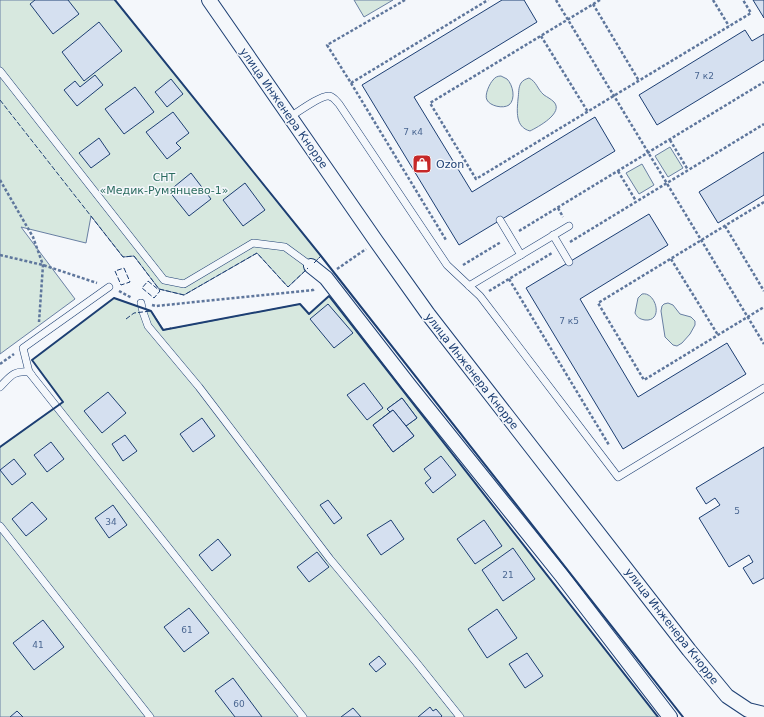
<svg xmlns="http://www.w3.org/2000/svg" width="764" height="717" font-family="'DejaVu Sans',sans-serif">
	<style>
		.green { fill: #d7e8df; stroke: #687fa3 }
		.building { fill: #d5e0f0; stroke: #1d3f73 }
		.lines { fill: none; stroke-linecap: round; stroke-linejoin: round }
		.lane-casing { stroke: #1d3f73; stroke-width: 8 }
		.street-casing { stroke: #1d3f73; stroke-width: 16 }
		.path { stroke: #5e769c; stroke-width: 2.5; stroke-dasharray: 3 2; stroke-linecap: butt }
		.lane { stroke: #f4f7fb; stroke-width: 7 }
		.street { stroke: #f4f7fb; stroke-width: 14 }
		.fence { stroke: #1d3f73; stroke-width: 1; stroke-dasharray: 5 2; stroke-linecap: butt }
		.wall { stroke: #1d3f73; stroke-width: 2 }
		.labels { text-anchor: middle; stroke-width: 3; stroke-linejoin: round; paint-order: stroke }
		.number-label { font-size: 9px; fill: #4b6792 }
		.street-label { font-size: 11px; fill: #1d3f73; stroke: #f4f7fb }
		.poi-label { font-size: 11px; fill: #1d3f73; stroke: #f4f7fb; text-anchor: start }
		.park-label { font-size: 11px; fill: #2c6c60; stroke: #f4f7fb }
	</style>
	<rect width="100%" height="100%" fill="#f4f7fb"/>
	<g class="green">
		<polygon points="0,0 115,0 321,256 288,287 257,253 184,295 159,289 134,256 123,257 91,216 86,243 21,227 75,299 0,354"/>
		<polygon points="354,0 393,0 364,17"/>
		<path d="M501 76C503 77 505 78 507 79 513 85 516 99 509 105 503 109 490 106 487 100 484 95 490 83 493 80 495 77 498 76 501 76Z"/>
		<path d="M529 78C537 82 537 89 544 95 547 97 551 99 554 102 564 113 538 127 530 131 515 127 517 111 518 99 519 93 518 88 521 83 523 80 526 79 529 78Z"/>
		<polygon points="670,147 683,168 668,177 655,156"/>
		<polygon points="642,164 654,185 639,194 626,173"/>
		<path d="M642 294C656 291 664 322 645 320 639 319 637 317 635 313L638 298Z"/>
		<polygon points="329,296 658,717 0,717 0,447 63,402 32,360 114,298 151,311 164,330 300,304 309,314"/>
		<polygon points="668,303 673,305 680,314 691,317 695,321 695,325 690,334 682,343 677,346 673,345 665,337 661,311 662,306 664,304"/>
	</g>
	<g class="building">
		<polygon points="35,0 68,0 79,14 53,34 30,4"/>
		<polygon points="502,0 524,0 537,22 414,97 472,192 595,117 615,151 459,245 362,85"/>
		<polygon points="753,0 764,0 764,18"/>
		<polygon points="99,22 122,51 84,81 62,52"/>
		<polygon points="745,30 752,41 764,34 764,60 657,125 639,95"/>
		<polygon points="95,75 103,85 77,106 64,90 75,81 80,87"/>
		<polygon points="171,79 183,94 167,107 155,92"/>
		<polygon points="135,87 154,112 124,134 105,109"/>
		<polygon points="173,112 189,133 176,143 181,148 167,159 146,132"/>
		<polygon points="99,138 110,154 91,168 79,153"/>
		<polygon points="764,152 764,195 718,223 699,192"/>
		<polygon points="191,173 211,199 189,216 169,191"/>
		<polygon points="245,183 265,210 243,226 223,200"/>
		<polygon points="649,214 668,245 580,299 638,397 727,343 746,374 623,449 526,288"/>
		<polygon points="328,304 353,333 334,348 310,319"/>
		<polygon points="364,383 383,408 367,420 347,395"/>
		<polygon points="108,392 126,413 102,433 84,411"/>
		<polygon points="402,398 417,418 406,426 414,436 393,452 373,425 390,412 387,409"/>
		<polygon points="402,398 417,418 406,426 393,410 390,412 387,409"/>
		<polygon points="393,410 414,436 393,452 373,425"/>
		<polygon points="202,418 215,436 193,452 180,434"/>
		<polygon points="125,435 137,451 123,461 112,444"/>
		<polygon points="51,442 64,459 47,472 34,455"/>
		<polygon points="764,447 764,578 753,584 743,568 753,562 749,555 729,567 699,518 720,505 715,498 706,504 696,488"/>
		<polygon points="441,456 456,475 433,493 425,483 431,478 424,469"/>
		<polygon points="14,459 26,474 12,485 0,470"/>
		<polygon points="328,500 342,518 334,524 320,505"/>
		<polygon points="32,502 47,519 26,536 12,519"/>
		<polygon points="113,505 127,525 109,538 95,518"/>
		<polygon points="391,520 404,539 381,555 367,535"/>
		<polygon points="484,520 502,546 475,564 457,539"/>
		<polygon points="218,539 231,555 212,571 199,555"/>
		<polygon points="513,548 535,579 503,601 482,570"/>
		<polygon points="317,552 329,567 309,582 297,567"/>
		<polygon points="189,608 209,633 184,652 164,627"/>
		<polygon points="497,609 517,638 487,658 468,629"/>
		<polygon points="43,620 64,647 34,670 13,643"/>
		<polygon points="527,653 543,676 525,688 509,664"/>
		<polygon points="379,656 386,664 376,672 369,664"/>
		<polygon points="233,678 262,717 235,717 215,691"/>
		<polygon points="430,707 433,711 436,709 442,716 441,717 418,717"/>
		<polygon points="353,708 361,717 341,717"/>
		<polygon points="17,711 23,717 10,717"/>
	</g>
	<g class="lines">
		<g class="lane-casing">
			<g id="lane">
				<polyline points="0,71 164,280 184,284 253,243 285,247 311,266"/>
				<path d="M290 117C298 112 321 95 329 96 334 97 336 101 339 104L447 265 480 296 618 477 764 388"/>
				<polyline points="500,220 521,255"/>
				<polyline points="553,235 569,262"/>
				<polyline points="469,286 569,226"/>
				<polyline points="141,303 143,312 148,326 199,387 330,559 416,662 460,717"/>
				<polyline points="31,374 29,372 23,348 109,287"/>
				<path d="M0 387C10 377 13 370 29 372L56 406 303 717"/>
				<polyline points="0,526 150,717"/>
			</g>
		</g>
		<g class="street-casing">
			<g id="street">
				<polyline points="209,0 376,241 428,314 689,650 727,696 748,710 764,714"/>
				<polyline points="311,266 326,278 409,385 562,576 670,717"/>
			</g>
		</g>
		<g class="path">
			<polyline points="405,0 327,45 351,83 488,0"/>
			<polyline points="556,0 764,344"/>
			<polyline points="600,0 430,103 476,179 751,13 743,0"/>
			<polyline points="713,0 729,26"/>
			<polyline points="593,4 639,81"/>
			<polyline points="541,36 588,112"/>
			<polyline points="351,83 446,240"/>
			<polyline points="670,140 688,170"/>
			<polyline points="618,171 636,201"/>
			<polyline points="0,180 33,237 43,265 39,322"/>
			<polyline points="764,202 598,303 644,380 764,307"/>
			<polyline points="558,208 563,217"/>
			<polyline points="725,226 764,291"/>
			<polyline points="519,231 764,82"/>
			<polyline points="570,242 764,124"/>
			<polyline points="0,255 43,265 97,283"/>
			<polyline points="671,259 718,335"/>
			<polyline points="463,265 501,242"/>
			<polyline points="337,269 366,249"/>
			<polyline points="509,279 609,445"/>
			<polyline points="119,291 132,298"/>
			<polyline points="489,291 552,253"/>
			<polyline points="152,305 156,306 313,290 315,288"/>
			<polyline points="0,364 14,354"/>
		</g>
		<use href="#lane" class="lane"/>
		<use href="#street" class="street"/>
		<g class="fence">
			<polyline points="0,100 123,257 134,256 159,289 184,295 257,253 288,287 308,268"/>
			<polyline points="314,263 321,256"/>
			<polygon points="124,268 130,282 121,285 115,271"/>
			<polygon points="148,281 160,291 154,298 142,288"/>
			<polyline points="126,319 134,313 151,311 163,330 171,328"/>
		</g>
		<g class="wall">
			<polyline points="115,0 321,256 683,717"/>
			<polyline points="0,447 63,402 32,360 114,298 151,311 163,330 300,304 309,314 329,296 658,717"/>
		</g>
	</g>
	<defs>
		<g id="shop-square" transform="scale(1)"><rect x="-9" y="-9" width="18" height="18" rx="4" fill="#c62828" stroke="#f4f7fb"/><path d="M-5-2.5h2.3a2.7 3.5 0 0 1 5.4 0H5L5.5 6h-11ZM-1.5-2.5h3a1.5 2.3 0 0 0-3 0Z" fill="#fff"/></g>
	</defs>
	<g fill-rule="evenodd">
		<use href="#shop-square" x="422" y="164"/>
	</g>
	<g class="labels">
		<g class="number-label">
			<text x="704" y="79">7 к2</text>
			<text x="413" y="135">7 к4</text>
			<text x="569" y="324">7 к5</text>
			<text x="737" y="514">5</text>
			<text x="111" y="525">34</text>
			<text x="508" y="578">21</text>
			<text x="187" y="633">61</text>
			<text x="38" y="648">41</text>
			<text x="239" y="707">60</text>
		</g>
		<g class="street-label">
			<text transform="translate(284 108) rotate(55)" y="4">улица Инженера Кнорре</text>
			<text transform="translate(472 371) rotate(52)" y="4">улица Инженера Кнорре</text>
			<text transform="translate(672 626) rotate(52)" y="4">улица Инженера Кнорре</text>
		</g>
		<g class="poi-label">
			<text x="436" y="168">Ozon</text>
		</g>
		<g class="park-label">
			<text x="164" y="181">СНТ<tspan x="164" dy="13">«Медик-Румянцево-1»</tspan></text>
		</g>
	</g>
</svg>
